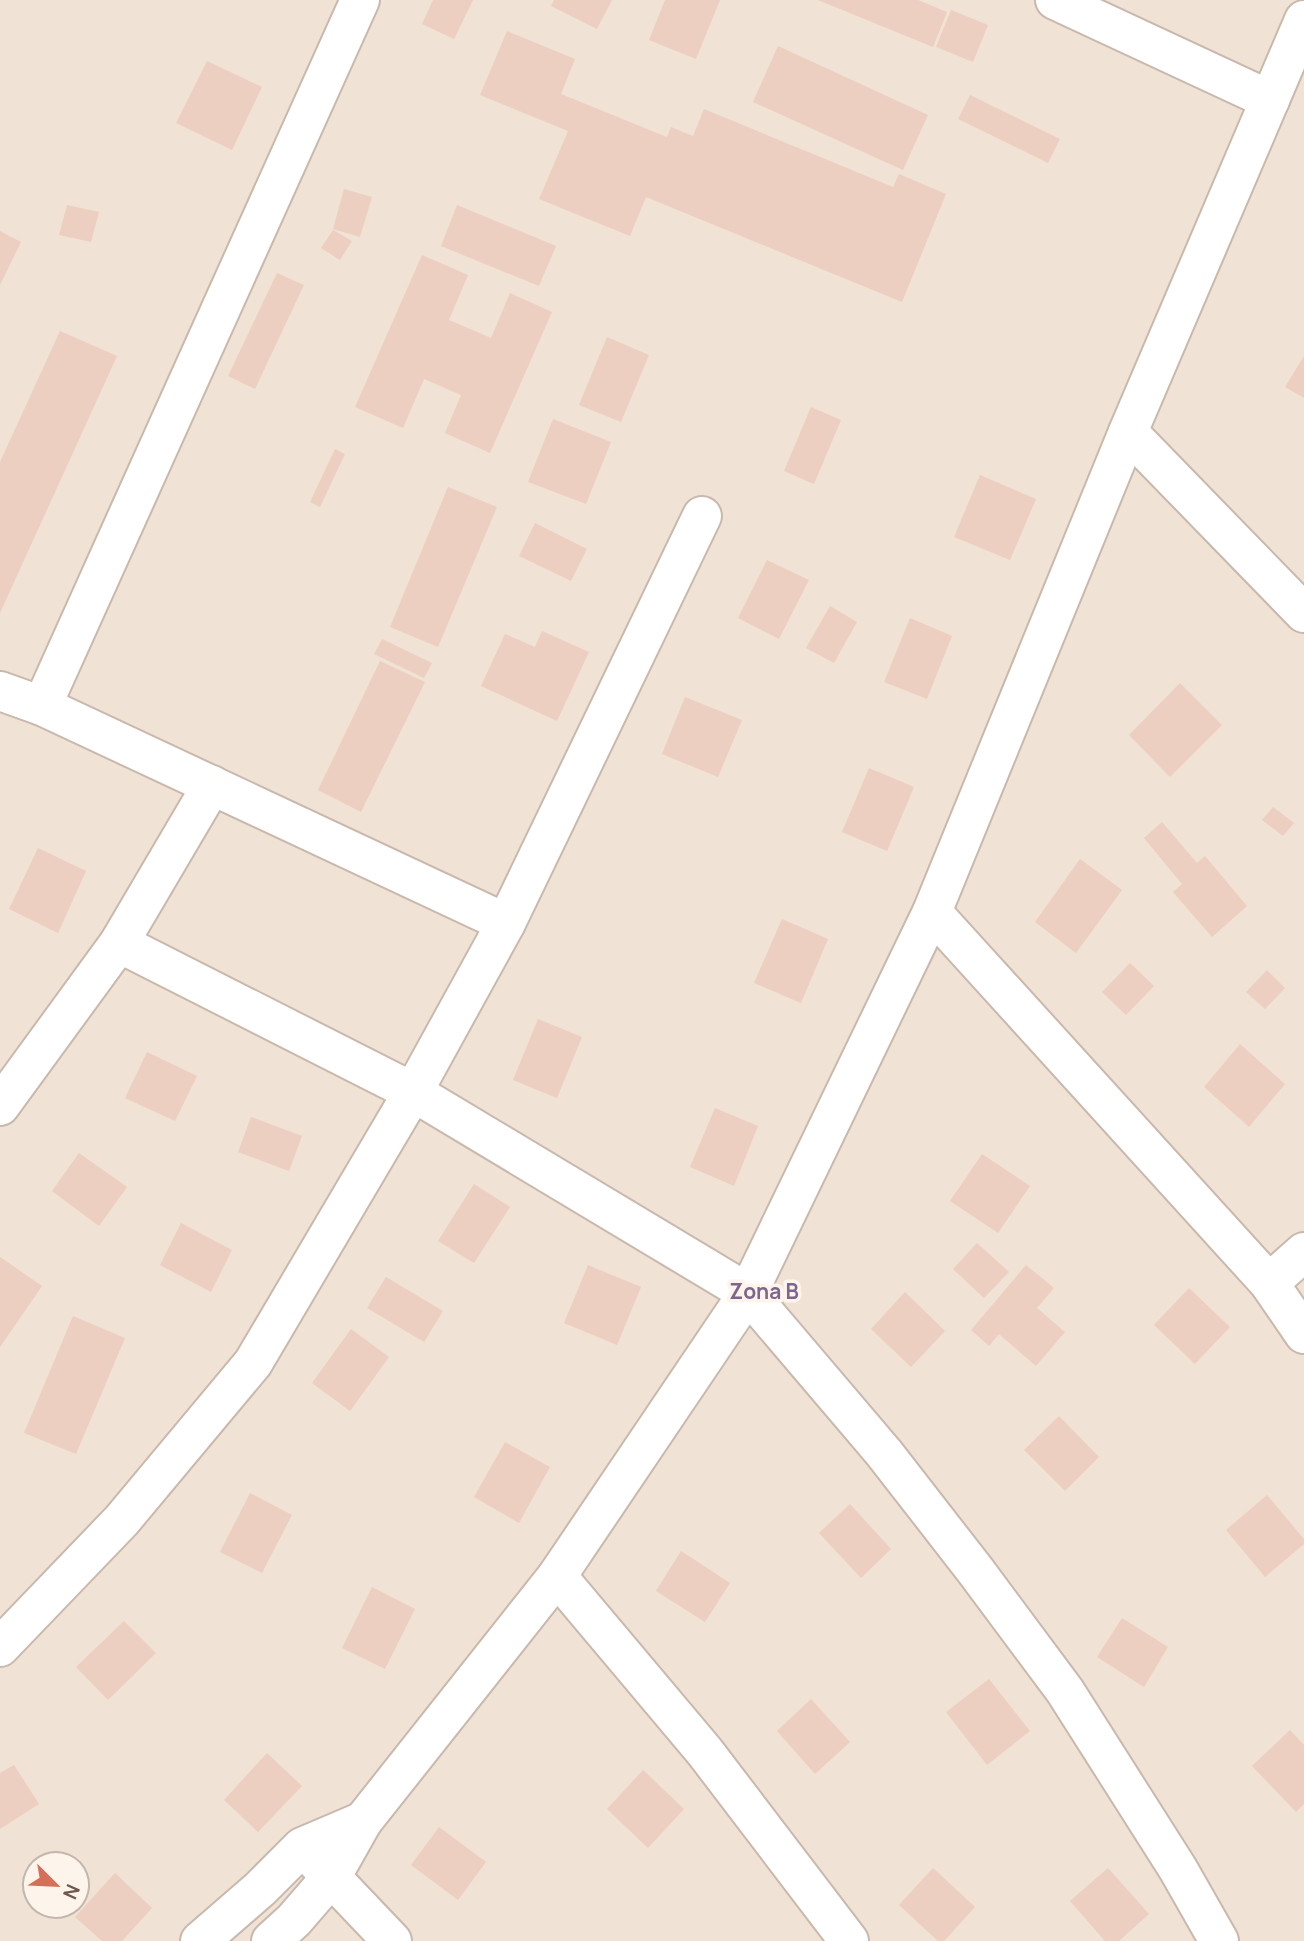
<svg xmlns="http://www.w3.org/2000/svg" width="1304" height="1941" font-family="Manrope,sans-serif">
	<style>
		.residential { fill: #f0e2d4; fill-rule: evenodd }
		.building { fill: #eccfc0 }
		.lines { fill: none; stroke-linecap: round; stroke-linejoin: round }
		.street-casing { stroke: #c9b8ac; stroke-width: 42 }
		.street { stroke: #fff; stroke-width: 38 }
		.labels { text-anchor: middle; stroke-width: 7; stroke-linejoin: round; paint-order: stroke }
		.neighbourhood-label { font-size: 21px; font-weight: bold; fill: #7d658c; stroke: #fdf5eb }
	</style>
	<rect width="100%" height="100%" fill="#f9f1e5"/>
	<path class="residential" d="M0 0H1304V1941H0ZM35 1864H77V1906H35Z"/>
	<g class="building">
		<polygon points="433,0 473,0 454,39 422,24"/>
		<polygon points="554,0 612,0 597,29 551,6"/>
		<polygon points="665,0 720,0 696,59 649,40"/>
		<polygon points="818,0 918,0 947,12 933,47"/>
		<polygon points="951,10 988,25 973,62 936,47"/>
		<polygon points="507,31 575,59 561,94 667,137 671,127 693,136 704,109 893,187 899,174 946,194 902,302 646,197 630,236 539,199 568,131 480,95"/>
		<polygon points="778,46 928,115 903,170 753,102"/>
		<polygon points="207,61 262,87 232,150 176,123"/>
		<polygon points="970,95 1060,139 1048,163 958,119"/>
		<polygon points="344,189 372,197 360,237 333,229"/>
		<polygon points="67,205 99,212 91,242 59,235"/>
		<polygon points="457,205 556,246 539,286 441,246"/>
		<polygon points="333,230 352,241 340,260 321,248"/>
		<polygon points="0,231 21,242 0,285"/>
		<polygon points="422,255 468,275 449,320 491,338 510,293 552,312 490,453 445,433 461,395 424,379 403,428 355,407"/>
		<polygon points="277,273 304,285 255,389 228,376"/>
		<polygon points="60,331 117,356 0,613 0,462"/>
		<polygon points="607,337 649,355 621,422 579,405"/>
		<polygon points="1304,356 1304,398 1285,387"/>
		<polygon points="811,407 841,420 814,484 784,471"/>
		<polygon points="553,419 611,442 586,504 528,482"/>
		<polygon points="335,449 345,454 320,507 310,502"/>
		<polygon points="980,475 1036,499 1010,560 954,537"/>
		<polygon points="448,487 497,507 438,647 390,627"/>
		<polygon points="535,523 587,549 571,581 519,556"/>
		<polygon points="767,560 809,580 779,639 738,618"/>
		<polygon points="830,606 857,622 834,663 806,648"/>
		<polygon points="910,618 952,636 927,699 884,682"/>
		<polygon points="542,631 589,652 557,721 481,686 505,634 535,647"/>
		<polygon points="382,639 432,663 424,678 374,654"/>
		<polygon points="380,661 425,682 361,812 318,790"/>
		<polygon points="1180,683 1222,725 1170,777 1129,735"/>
		<polygon points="685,697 742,720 718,777 662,754"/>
		<polygon points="869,768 914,787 887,851 842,832"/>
		<polygon points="1273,807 1294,823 1283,836 1262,820"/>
		<polygon points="1162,822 1197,863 1205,856 1247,906 1212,937 1173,892 1182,884 1144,838"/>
		<polygon points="38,848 86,871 58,933 9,909"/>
		<polygon points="1080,859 1122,890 1076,953 1035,922"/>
		<polygon points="782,919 828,939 801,1003 754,983"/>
		<polygon points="1130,963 1154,986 1126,1015 1102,992"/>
		<polygon points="1267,970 1285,988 1265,1009 1246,992"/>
		<polygon points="538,1019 582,1037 557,1098 513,1080"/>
		<polygon points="1240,1044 1285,1084 1249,1127 1204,1087"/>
		<polygon points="147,1052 197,1076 175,1121 125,1098"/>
		<polygon points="715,1108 758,1126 734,1186 690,1167"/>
		<polygon points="251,1117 302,1136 289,1171 238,1152"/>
		<polygon points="79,1153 127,1187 99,1226 52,1191"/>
		<polygon points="982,1154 1030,1186 998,1233 950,1201"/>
		<polygon points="474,1184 510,1207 474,1263 438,1241"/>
		<polygon points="181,1223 232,1250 211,1292 160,1265"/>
		<polygon points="977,1243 1009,1272 984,1298 953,1269"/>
		<polygon points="0,1257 42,1286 0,1347"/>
		<polygon points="588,1265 641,1287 617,1345 564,1323"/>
		<polygon points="1026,1265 1054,1288 1037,1308 1065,1332 1036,1366 999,1334 989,1346 971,1330"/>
		<polygon points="386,1277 443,1311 424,1342 367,1308"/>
		<polygon points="1189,1288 1230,1327 1195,1364 1154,1325"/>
		<polygon points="905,1292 945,1331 911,1367 871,1329"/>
		<polygon points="73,1316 125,1338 76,1454 24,1433"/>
		<polygon points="351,1329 389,1357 350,1411 312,1383"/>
		<polygon points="1059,1416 1099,1457 1065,1491 1024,1450"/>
		<polygon points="505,1442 550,1467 519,1523 474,1497"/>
		<polygon points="250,1493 292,1515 262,1573 220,1552"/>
		<polygon points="1267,1495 1304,1539 1304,1544 1265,1577 1226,1530"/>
		<polygon points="850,1504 891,1549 861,1578 819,1533"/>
		<polygon points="681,1551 730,1583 705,1622 656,1591"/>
		<polygon points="372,1587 415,1609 385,1669 342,1648"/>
		<polygon points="1122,1618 1168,1647 1144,1687 1097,1657"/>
		<polygon points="124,1621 156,1653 108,1700 76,1667"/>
		<polygon points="989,1679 1030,1731 987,1765 946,1712"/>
		<polygon points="811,1699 850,1742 815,1774 777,1731"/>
		<polygon points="1290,1730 1304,1745 1304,1804 1296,1812 1252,1766"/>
		<polygon points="267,1753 302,1786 258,1832 224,1800"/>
		<polygon points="14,1765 39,1804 0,1829 0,1773"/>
		<polygon points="643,1770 684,1809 648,1848 607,1809"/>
		<polygon points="439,1827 486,1862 458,1900 411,1865"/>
		<polygon points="933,1868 975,1907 944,1941 938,1941 899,1905"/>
		<polygon points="1108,1868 1149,1914 1119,1941 1105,1941 1070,1901"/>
		<polygon points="115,1873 152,1908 122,1941 102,1941 75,1917"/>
	</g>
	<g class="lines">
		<g class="street-casing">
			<g id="street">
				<polyline points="1055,0 1270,100"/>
				<polyline points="1128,432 1304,613"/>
				<polyline points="0,691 42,706 506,923"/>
				<polyline points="42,706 360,0"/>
				<polyline points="932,912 1269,1283 1304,1334"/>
				<polyline points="119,943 413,1092 748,1293 884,1453 975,1570 1065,1691 1178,1869 1219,1941"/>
				<polyline points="0,1106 119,943 212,785"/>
				<polyline points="1269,1283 1304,1252"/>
				<polyline points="557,1576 705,1752 849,1941"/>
				<polyline points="0,1647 122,1520 253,1363 413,1092 506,923 702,516"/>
				<polyline points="314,1859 392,1941"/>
				<polyline points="200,1941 260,1889 302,1847 363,1821"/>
				<polyline points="271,1941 294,1920 332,1876 363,1821 557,1576 748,1293 932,912 1128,432 1304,20"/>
			</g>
		</g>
		<use href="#street" class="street"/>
	</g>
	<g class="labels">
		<g class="neighbourhood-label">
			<text x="764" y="1299">Zona B</text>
		</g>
	</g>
	<g transform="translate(56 1885) rotate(114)"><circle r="33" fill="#fdf5eb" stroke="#c4b6ac" stroke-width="2"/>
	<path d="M0-5L12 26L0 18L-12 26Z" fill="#d66f58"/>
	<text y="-10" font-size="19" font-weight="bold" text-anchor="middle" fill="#6f584d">N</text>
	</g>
</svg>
